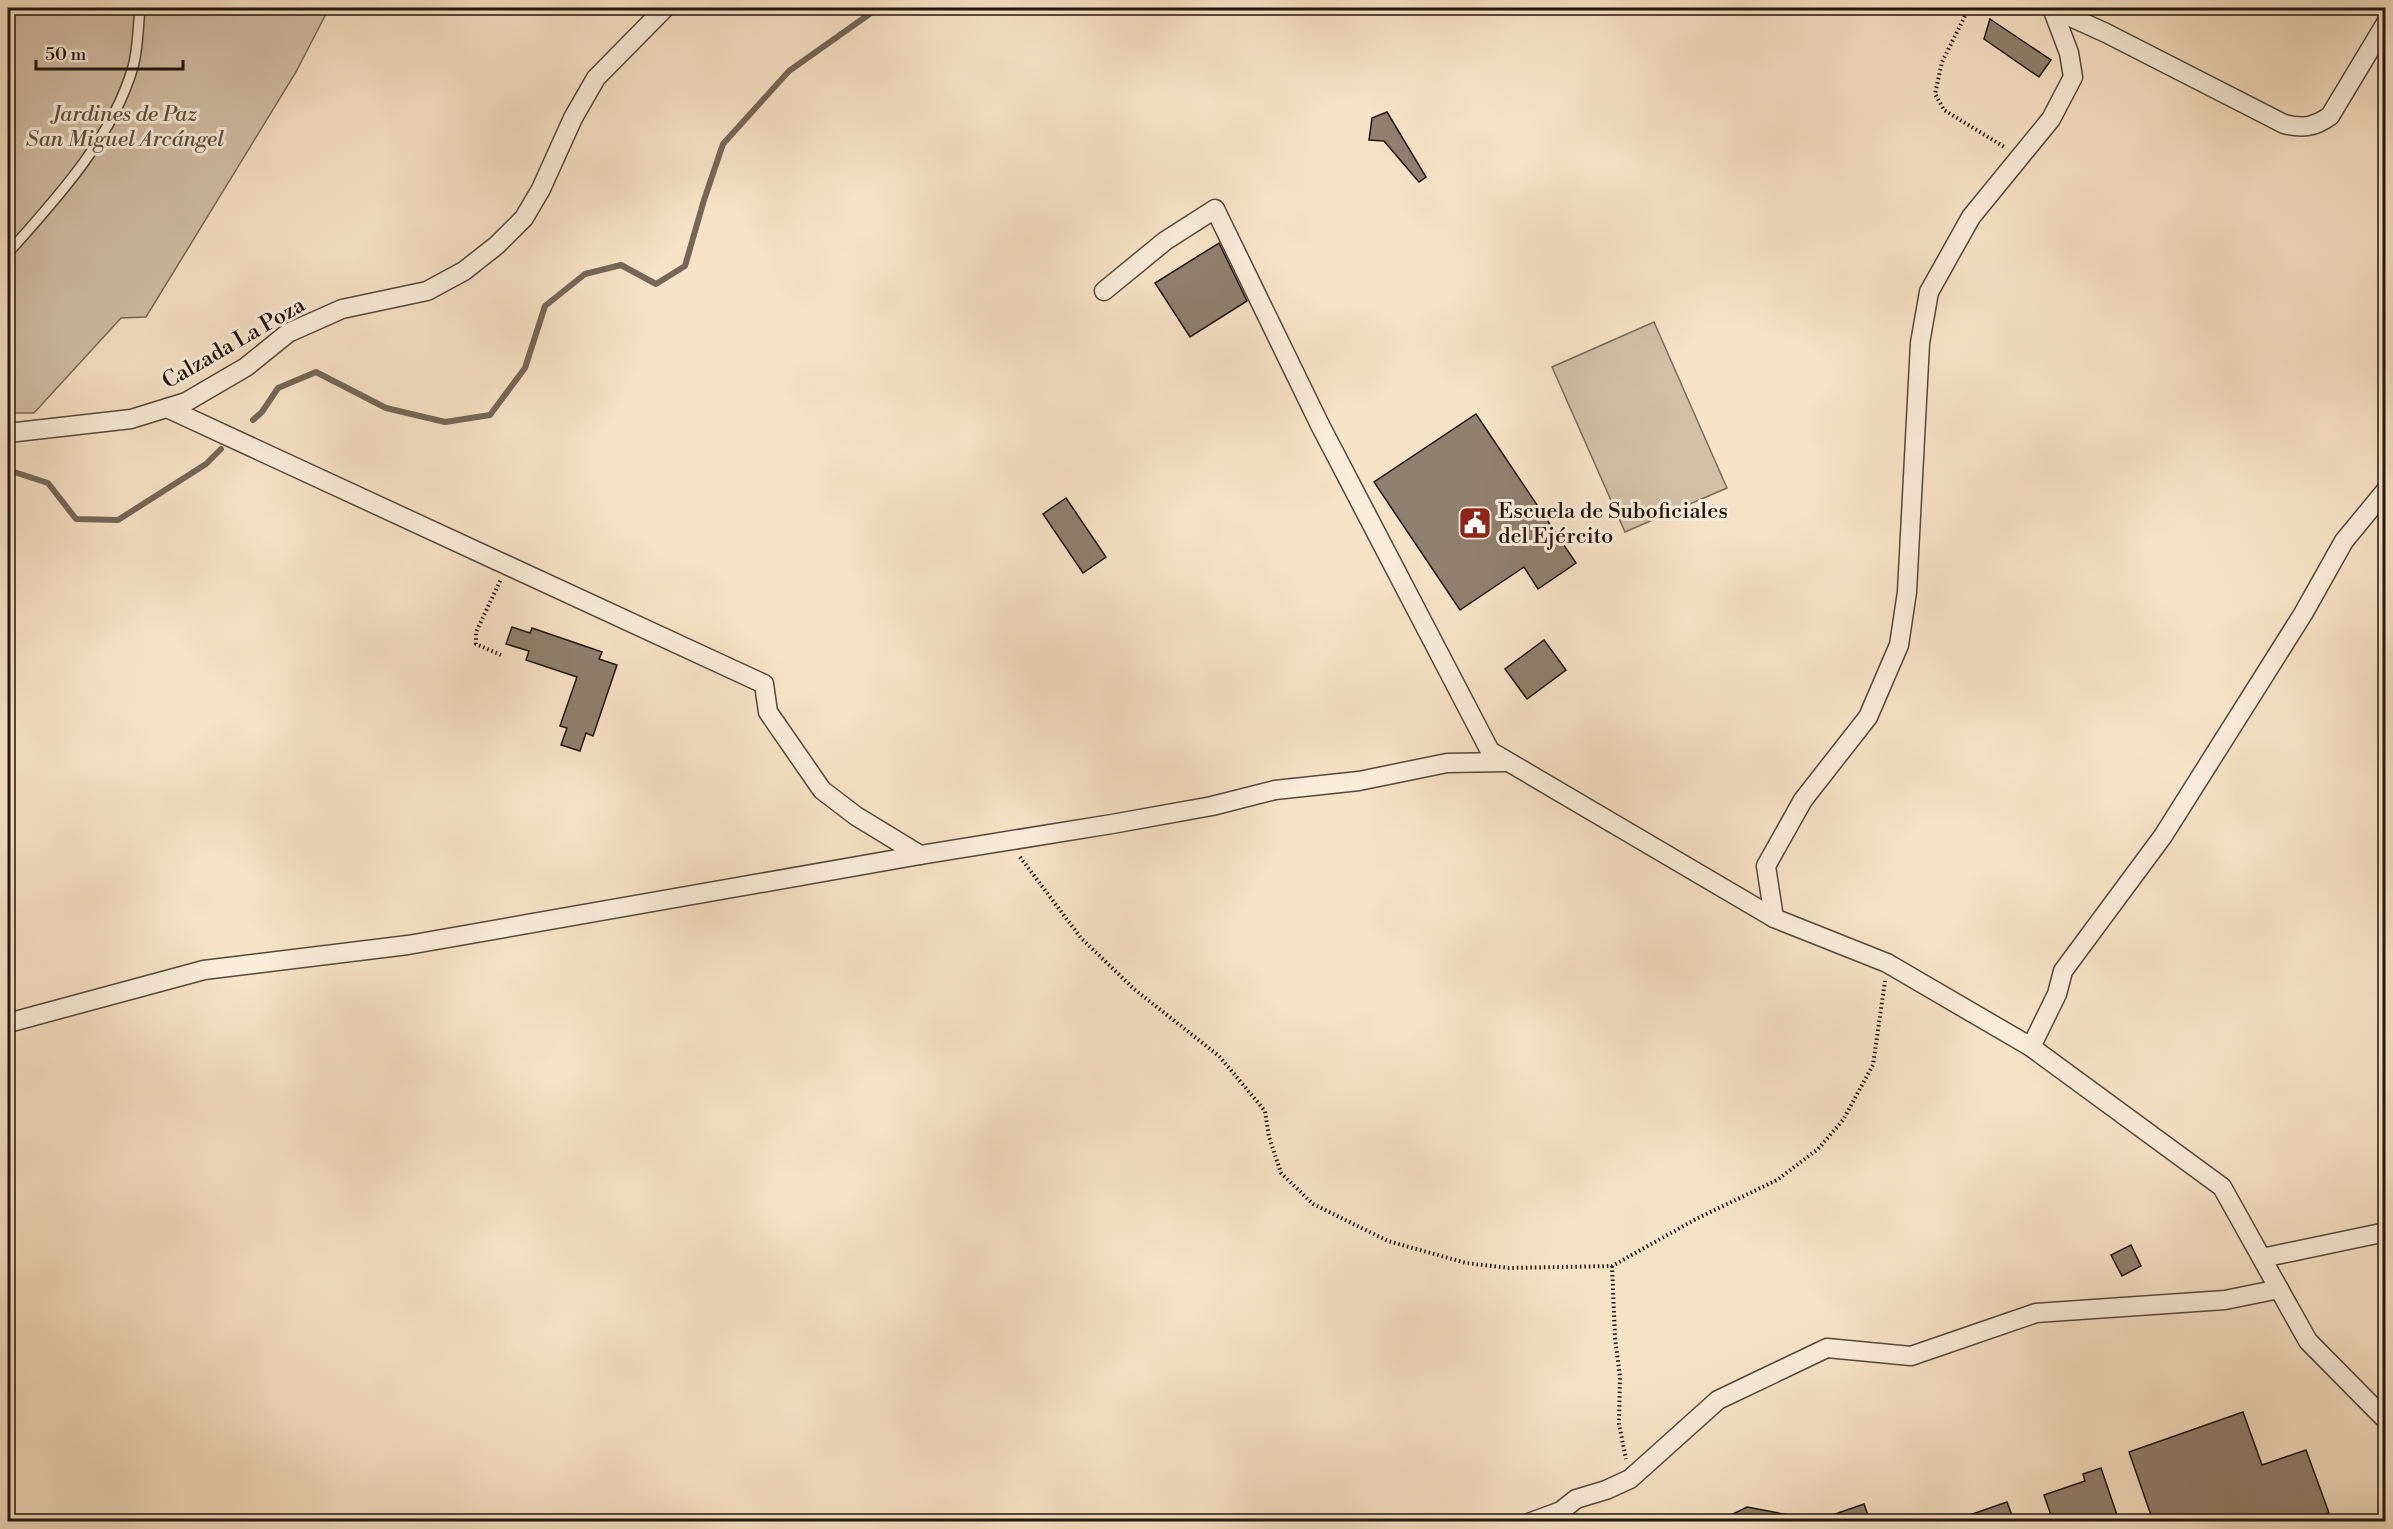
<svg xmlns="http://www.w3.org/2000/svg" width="2393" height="1529" font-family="'Libre Bodoni',serif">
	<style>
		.green { fill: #d2c0a7; stroke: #796a5a; stroke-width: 1.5 }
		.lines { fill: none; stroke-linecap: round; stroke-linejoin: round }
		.stream { stroke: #756757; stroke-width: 6 }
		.building { fill: #90806e; stroke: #20150e; stroke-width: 1.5 }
		.lane-casing { stroke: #56483c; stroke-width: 12 }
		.street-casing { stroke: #56483c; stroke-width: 21 }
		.path { stroke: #20150e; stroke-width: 4; stroke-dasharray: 1.5 3; stroke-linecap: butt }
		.lane { stroke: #faedda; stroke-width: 9 }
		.street { stroke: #faedda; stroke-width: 18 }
		.labels { text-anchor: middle; stroke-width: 6; stroke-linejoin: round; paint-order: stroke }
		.park-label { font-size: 22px; font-style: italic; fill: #5e5144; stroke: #faedda }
		.street-label { font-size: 22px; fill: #20150e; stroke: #faedda }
		.poi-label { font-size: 22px; fill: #20150e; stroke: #faedda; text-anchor: start }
	</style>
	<rect width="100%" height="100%" fill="#f7e3c6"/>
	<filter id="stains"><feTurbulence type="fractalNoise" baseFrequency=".00333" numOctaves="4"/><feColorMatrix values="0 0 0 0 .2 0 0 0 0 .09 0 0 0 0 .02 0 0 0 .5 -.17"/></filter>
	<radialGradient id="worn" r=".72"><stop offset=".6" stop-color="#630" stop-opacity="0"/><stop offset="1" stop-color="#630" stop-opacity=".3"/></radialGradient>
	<g class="green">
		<polygon points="8,8 329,8 296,72 146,317 121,318 34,413 8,413"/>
		<polygon points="1654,322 1727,488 1625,532 1552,367"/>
	</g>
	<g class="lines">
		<g class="stream">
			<polyline points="253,420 262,412 278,388 316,372 386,408 445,422 490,415 525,368 545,306 585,274 621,265 656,284 685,266 704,200 723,144 789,71 878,8"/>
			<polyline points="8,470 48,483 76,519 118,520 206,464 221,449"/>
		</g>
	</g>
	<g class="building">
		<polygon points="1990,19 2051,60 2039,77 1984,39"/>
		<polygon points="1387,112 1426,177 1419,182 1384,141 1369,140 1372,118"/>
		<polygon points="1219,243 1247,301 1190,337 1155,283"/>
		<polygon points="1476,414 1576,563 1538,589 1524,567 1460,610 1374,482"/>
		<polygon points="1066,498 1106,557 1083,573 1043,514"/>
		<polygon points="512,627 530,633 532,628 602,652 599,659 617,665 593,736 586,733 580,751 561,745 567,728 560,726 577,677 526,660 529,651 506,644"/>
		<polygon points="1544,640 1566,670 1527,699 1505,669"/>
		<polygon points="2131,1245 2141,1266 2122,1276 2111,1255"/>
		<polygon points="2243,1412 2262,1465 2306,1450 2329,1513 2305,1521 2153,1521 2129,1452"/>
		<polygon points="2101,1468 2119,1521 2053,1521 2044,1495 2085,1481 2083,1474"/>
		<polygon points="2007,1502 2014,1521 1958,1521 1958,1519"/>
		<polygon points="1864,1504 1870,1521 1822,1521 1821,1519"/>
		<polygon points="1747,1507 1789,1515 1788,1521 1734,1521 1729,1516"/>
	</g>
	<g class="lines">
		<g class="lane-casing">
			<g id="lane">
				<path d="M8 253C56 199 112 139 133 67 138 49 138 27 140 8"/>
				<polyline points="1724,1522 1727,1522"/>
			</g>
		</g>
		<g class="street-casing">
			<g id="street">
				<path d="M2053 9 2106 33 2284 124C2303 129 2314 127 2330 116L2386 23"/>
				<polyline points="1104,291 1165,241 1215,209 1320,425 1490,751 1774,918 1887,963 2031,1047 2222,1187 2308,1341 2386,1420"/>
				<polyline points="167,408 764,684 768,712 822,790 856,816 920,855"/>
				<polyline points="8,433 131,419 186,402 246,367 288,333 342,309 427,291 464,271 497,245 524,218 541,189 573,118 596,78 665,8"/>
				<polyline points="1774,918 1766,866 1803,800 1868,717 1899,645 1907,592 1920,343 1929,292 1971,217 2051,119 2073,77 2069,53 2052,8"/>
				<polyline points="8,1023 204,970 408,945 920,855 1112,824 1212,806 1275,790 1359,781 1447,763 1507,762"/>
				<polyline points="2031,1047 2057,994 2063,971 2163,836 2303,614 2344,541 2386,490"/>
				<polyline points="2262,1258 2386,1232"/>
				<polyline points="1531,1522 1561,1511 1576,1499 1606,1490 1630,1479 1718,1400 1827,1348 1911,1356 2036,1313 2225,1300 2279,1289"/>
			</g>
		</g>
		<g class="path">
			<polyline points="1969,8 1942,62 1935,94 1944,110 2006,148"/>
			<polyline points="501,655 476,644 476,632 501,579"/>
			<polyline points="1020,857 1081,938 1134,989 1219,1056 1265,1111 1269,1137 1281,1173 1313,1204 1388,1241 1466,1263 1509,1268 1612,1266 1696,1219 1777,1180 1818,1149 1843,1120 1873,1065 1885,981"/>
			<polyline points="1612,1266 1615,1338 1620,1377 1619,1424 1626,1459"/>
		</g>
		<use href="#lane" class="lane"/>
		<use href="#street" class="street"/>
	</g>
	<defs>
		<g id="civic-square" transform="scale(1.725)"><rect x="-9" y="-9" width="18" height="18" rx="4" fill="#8f2418" stroke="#faedda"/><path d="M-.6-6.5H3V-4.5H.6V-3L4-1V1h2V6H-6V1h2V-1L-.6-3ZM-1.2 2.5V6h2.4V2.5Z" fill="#fff"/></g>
	</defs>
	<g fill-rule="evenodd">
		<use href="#civic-square" x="1475" y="523"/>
	</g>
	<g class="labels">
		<g class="park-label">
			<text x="125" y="121">Jardines de Paz<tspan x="125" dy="25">San Miguel Arcángel</tspan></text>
		</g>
		<g class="street-label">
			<text transform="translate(233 342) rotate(-30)" y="8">Calzada La Poza</text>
		</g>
		<g class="poi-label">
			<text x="1498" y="518">Escuela de Suboficiales<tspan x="1498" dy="25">del Ejército</tspan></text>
		</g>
	</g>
	<rect width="2393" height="1529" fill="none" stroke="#f7e3c6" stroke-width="30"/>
	<rect x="9" y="9" width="2375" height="1511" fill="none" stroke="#20150e" stroke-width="3"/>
	<rect x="15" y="15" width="2363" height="1499" fill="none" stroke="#20150e" stroke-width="1.5"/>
	<path d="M36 60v9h147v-9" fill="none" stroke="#20150e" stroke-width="3"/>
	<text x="45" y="60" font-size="18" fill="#20150e" stroke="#faedda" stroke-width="4.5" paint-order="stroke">50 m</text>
	<rect width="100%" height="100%" filter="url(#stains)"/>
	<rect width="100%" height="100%" fill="url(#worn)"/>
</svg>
